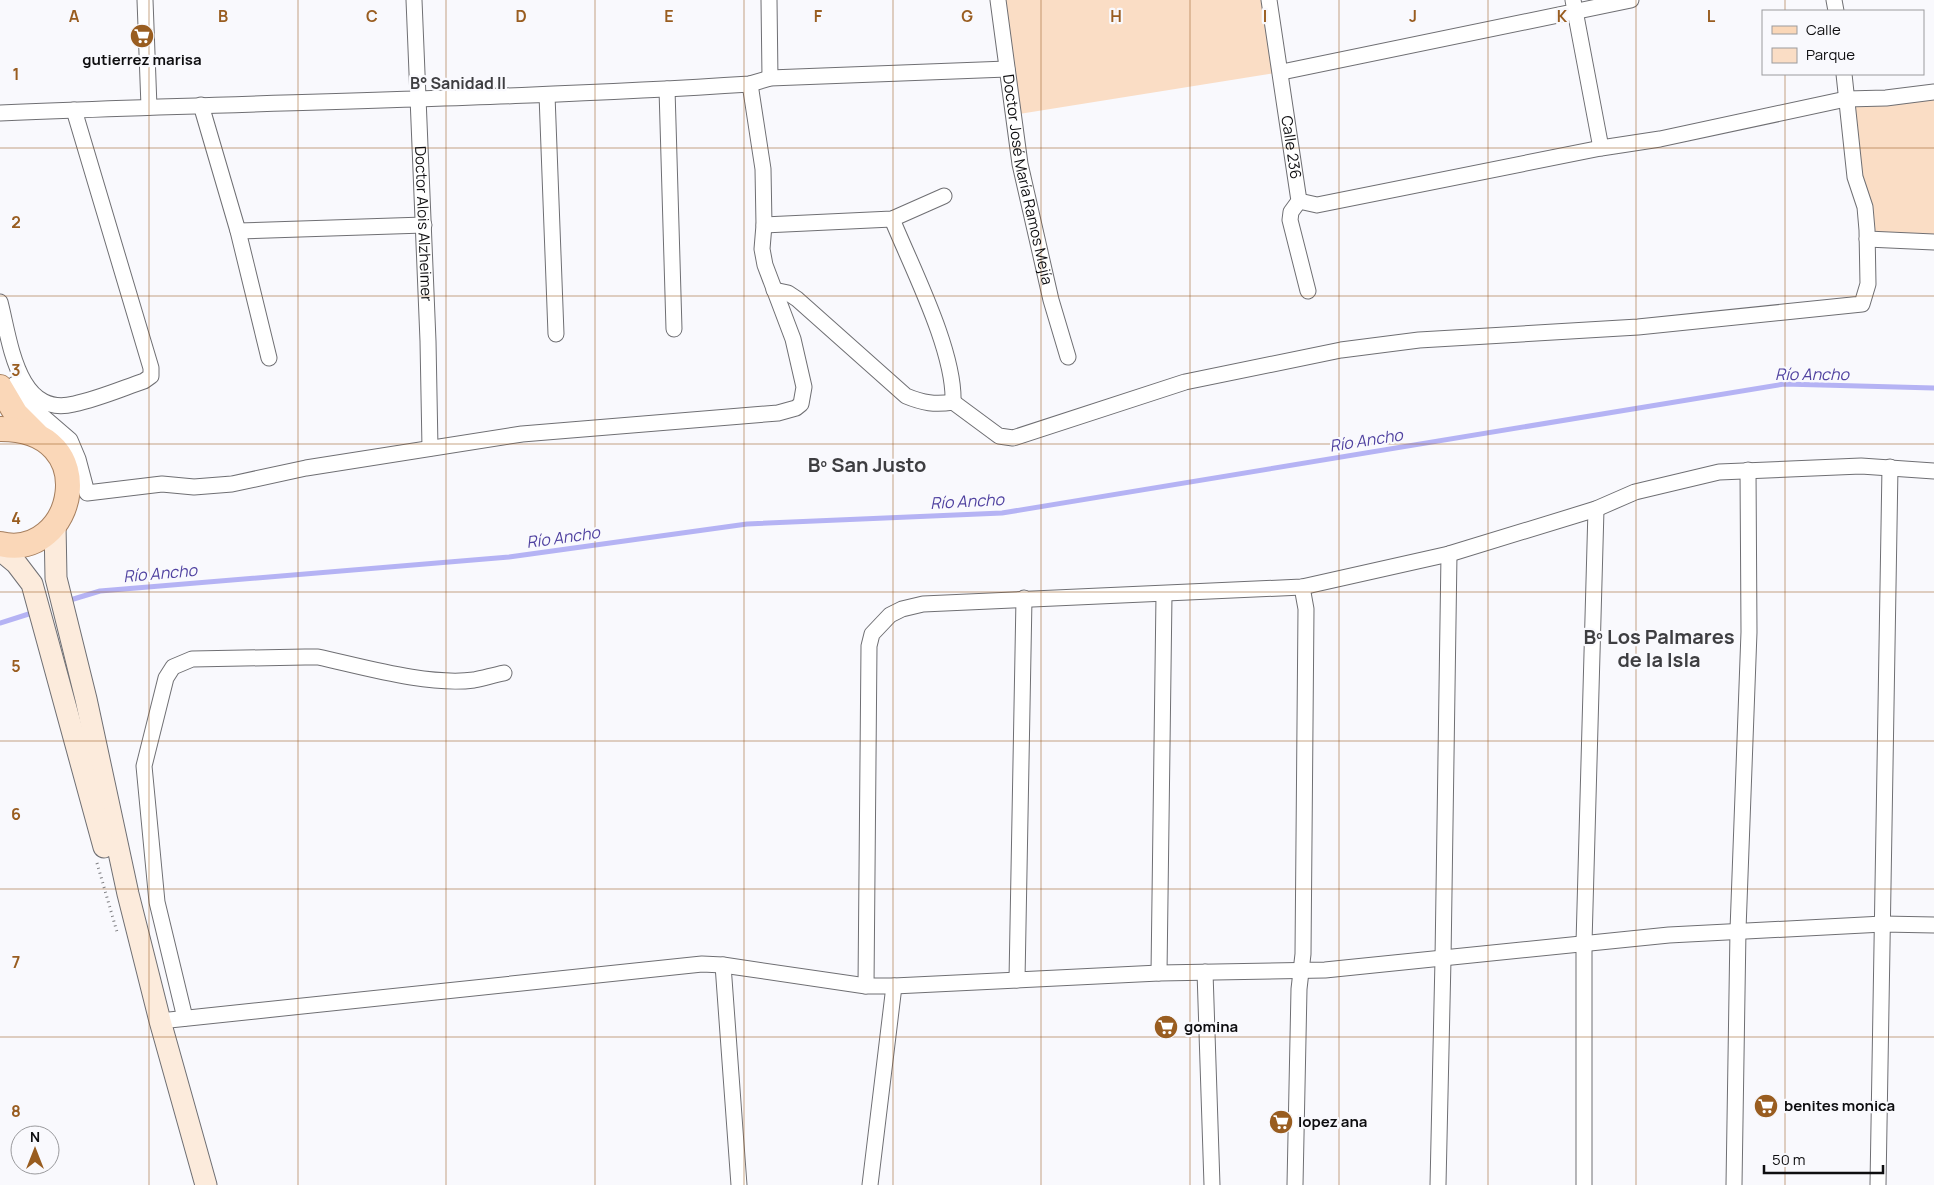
<svg xmlns="http://www.w3.org/2000/svg" width="1934" height="1185" font-family="Manrope,sans-serif">
	<style>
		.green { fill: #faddc5 }
		.lines { fill: none; stroke-linecap: round; stroke-linejoin: round }
		.stream { stroke: #b5b3f4; stroke-width: 5 }
		.minor-casing { stroke: #6f6f73; stroke-width: 17 }
		.secondary-casing { stroke: #6f6f73; stroke-width: 23 }
		.primary-casing { stroke: #a57f5f; stroke-width: 26 }
		.path { stroke: #7d7d80; stroke-width: 3; stroke-dasharray: 1 4; stroke-linecap: butt }
		.minor { stroke: #fff; stroke-width: 15 }
		.secondary { stroke: #fcebdc; stroke-width: 21 }
		.primary { stroke: #fad7b8; stroke-width: 24 }
		.grid { fill: none; stroke: #995d20; stroke-width: 1; stroke-opacity: 0.55 }
		.labels { text-anchor: middle; stroke-width: 4.5; stroke-linejoin: round; paint-order: stroke }
		.poi-label { font-size: 15px; font-weight: bold; fill: #0e0e10; stroke: #f9f9fd; text-anchor: start }
		.street-label { font-size: 15px; fill: #0e0e10; stroke: #f9f9fd }
		.neighbourhood-label { font-size: 16px; font-weight: bold; fill: #3e3e41; stroke: #f9f9fd }
		.water-label { font-size: 16px; font-style: italic; fill: #5042a0; stroke: #f9f9fd }
		.district-label { font-size: 20px; font-weight: bold; fill: #3e3e41; stroke: #f9f9fd }
		.grid-label { font-size: 16px; text-anchor: middle; font-weight: bold; fill: #995d20; stroke: #f9f9fd; stroke-width: 4.5; stroke-linejoin: round; paint-order: stroke }
	</style>
	<rect width="100%" height="100%" fill="#f9f9fd"/>
	<g class="green">
		<polygon points="1001,0 1269,0 1282,72 1013,115"/>
		<polygon points="1934,85 1934,243 1867,239 1846,99"/>
	</g>
	<g class="lines">
		<g class="stream">
			<polyline points="67,601 100,591 509,557 747,524 1002,513 1784,384 1934,388"/>
			<polyline points="0,623 35,612"/>
		</g>
		<g class="minor-casing">
			<g id="minor">
				<polyline points="145,0 149,107"/>
				<path id="s1" d="M414 0 428 341 430 448"/>
				<polyline points="769,0 770,78"/>
				<path id="s2" d="M998 0 1020 164 1051 300 1068 357"/>
				<path id="s3" d="M1269 0 1299 201 1291 212 1290 220 1308 291"/>
				<polyline points="1573,0 1601,148"/>
				<polyline points="1834,0 1836,11"/>
				<polyline points="1282,72 1631,0"/>
				<polyline points="667,89 674,329"/>
				<polyline points="547,95 556,334"/>
				<polyline points="201,105 238,231 269,358"/>
				<path d="M0 113C250 102 501 100 750 84L770 78 1007 69"/>
				<polyline points="1299,201 1317,205 1601,148 1660,139 1846,99 1886,98 1934,92"/>
				<path d="M892 219C912 268 955 351 953 402"/>
				<polyline points="764,225 892,219 944,196"/>
				<polyline points="238,231 424,225"/>
				<polyline points="1867,239 1934,242"/>
				<path d="M774 290 788 293 797 299 906 396C923 403 935 405 953 402L999 436 1013 438 1185 382 1341 350 1419 340 1638 327 1862 304 1868 284 1867 230 1865 207 1855 177 1844 74"/>
				<path d="M0 302C10 340 17 418 74 404 98 399 121 389 144 381L151 376V368L74 110"/>
				<polyline points="15,384 34,409 70,440 78,459 87,493 162,484 194,487 232,484 306,468 522,434 778,413 796,408 801,404 804,387 793,339 765,265 762,249 764,225 763,169 750,84"/>
				<polyline points="723,965 739,1185"/>
				<polyline points="1205,972 1212,1185"/>
				<polyline points="1159,973 1164,595"/>
				<polyline points="1017,980 1024,598"/>
				<polyline points="866,986 869,646 872,634 890,615 902,609 923,604 1302,587 1449,554 1596,509 1635,492 1719,472 1861,466 1934,471"/>
				<path d="M185 1018 157 902 144 766 166 678 173 667 192 659 305 657H318C364 667 428 686 474 680 484 678 494 675 504 673"/>
				<polyline points="160,1021 702,964 723,965 866,986 894,986 1159,973 1325,970 1669,935 1883,924 1934,925"/>
				<polyline points="870,1185 894,986"/>
				<polyline points="1295,1185 1299,989 1303,954 1306,609 1302,587"/>
				<polyline points="1438,1185 1443,959 1449,554"/>
				<polyline points="1584,1185 1584,943 1596,509"/>
				<polyline points="1734,1185 1738,930 1749,632 1748,470"/>
				<polyline points="1878,1185 1890,467"/>
			</g>
		</g>
		<g class="secondary-casing">
			<g id="secondary">
				<polyline points="55,524 56,578 86,699 128,894 160,1021 206,1185"/>
				<polyline points="0,550 16,563 32,584 104,847"/>
			</g>
		</g>
		<g class="primary-casing">
			<g id="primary">
				<polyline points="0,387 16,414 36,434"/>
				<path d="M0 429C105 428 75 562 0 544"/>
			</g>
		</g>
		<polyline class="path" points="97,863 117,932"/>
		<use href="#minor" class="minor"/>
		<use href="#secondary" class="secondary"/>
		<use href="#primary" class="primary"/>
	</g>
	<path class="grid" d="M149 0V1185M298 0V1185M446 0V1185M595 0V1185M744 0V1185M893 0V1185M1041 0V1185M1190 0V1185M1339 0V1185M1488 0V1185M1636 0V1185M1785 0V11M1785 74V1185M0 148H1934M0 296H1934M0 444H1934M0 592H1934M0 741H1934M0 889H1934M0 1037H1934"/>
	<defs>
		<g id="supermarket-disc" transform="scale(1.25)"><circle r="9.5" fill="#995d20" stroke="#f9f9fd"/><path d="M-6-5.5h2.5l.6 2H6L4.5 2H-2.5L-4.4-4H-6ZM-1.5 3.2a1.3 1.3 0 1 0 .1 0ZM3 3.2a1.3 1.3 0 1 0 .1 0Z" fill="#fff"/></g>
	</defs>
	<g fill-rule="evenodd">
		<use href="#supermarket-disc" x="142" y="36"/>
		<use href="#supermarket-disc" x="1166" y="1027"/>
		<use href="#supermarket-disc" x="1766" y="1106"/>
		<use href="#supermarket-disc" x="1281" y="1122"/>
	</g>
	<g class="labels">
		<g class="poi-label">
			<text x="142" y="65" text-anchor="middle">gutierrez marisa</text>
			<text x="1184" y="1032">gomina</text>
			<text x="1784" y="1111">benites monica</text>
			<text x="1298" y="1127">lopez ana</text>
		</g>
		<g class="street-label">
			<text dy="5" stroke="none"><textPath href="#s3" startOffset="149">Calle 236</textPath></text>
			<text dy="5" stroke="none"><textPath href="#s2" startOffset="182">Doctor José María Ramos Mejía</textPath></text>
			<text dy="5" stroke="none"><textPath href="#s1" startOffset="224">Doctor Alois Alzheimer</textPath></text>
		</g>
		<g class="neighbourhood-label">
			<text x="458" y="89">B° Sanidad II</text>
		</g>
		<g class="water-label">
			<text x="1812" y="380">Río Ancho</text>
			<text transform="translate(1366 440) rotate(-9)" y="6">Río Ancho</text>
			<text transform="translate(967 501) rotate(-3)" y="6">Río Ancho</text>
			<text transform="translate(563 537) rotate(-8)" y="6">Río Ancho</text>
			<text transform="translate(160 573) rotate(-5)" y="6">Río Ancho</text>
		</g>
		<g class="district-label">
			<text x="867" y="472">Bº San Justo</text>
			<text x="1659" y="644">Bº Los Palmares<tspan x="1659" dy="23">de la Isla</tspan></text>
		</g>
	</g>
	<g class="grid-label">
		<text x="74" y="22">A</text>
		<text x="223" y="22">B</text>
		<text x="372" y="22">C</text>
		<text x="521" y="22">D</text>
		<text x="669" y="22">E</text>
		<text x="818" y="22">F</text>
		<text x="967" y="22">G</text>
		<text x="1116" y="22">H</text>
		<text x="1265" y="22">I</text>
		<text x="1413" y="22">J</text>
		<text x="1562" y="22">K</text>
		<text x="1711" y="22">L</text>
		<text x="16" y="80">1</text>
		<text x="16" y="228">2</text>
		<text x="16" y="376">3</text>
		<text x="16" y="524">4</text>
		<text x="16" y="672">5</text>
		<text x="16" y="820">6</text>
		<text x="16" y="968">7</text>
		<text x="16" y="1117">8</text>
	</g>
	<rect x="1762" y="10" width="162" height="65" fill="#f9f9fd" stroke="#9b9b9e"/>
	<rect x="1772" y="26" width="25" height="8" fill="#fad7b8" stroke="#9b9b9e"/>
	<text x="1806" y="35" font-size="15" fill="#0e0e10">Calle</text>
	<rect x="1772" y="48" width="25" height="15" fill="#faddc5" stroke="#9b9b9e"/>
	<text x="1806" y="60" font-size="15" fill="#0e0e10">Parque</text>
	<g transform="translate(35 1150)"><circle r="24" fill="#f9f9fd" stroke="#9b9b9e"/>
	<path d="M0-4L9 19L0 12L-9 19Z" fill="#995d20"/>
	<text y="-8" font-size="14" font-weight="bold" text-anchor="middle" fill="#0e0e10">N</text>
	</g>
	<path d="M1764 1165v8h119v-8" fill="none" stroke="#0e0e10" stroke-width="2.5"/>
	<text x="1772" y="1165" font-size="15" fill="#0e0e10" stroke="#f9f9fd" stroke-width="4" paint-order="stroke">50 m</text>
</svg>
